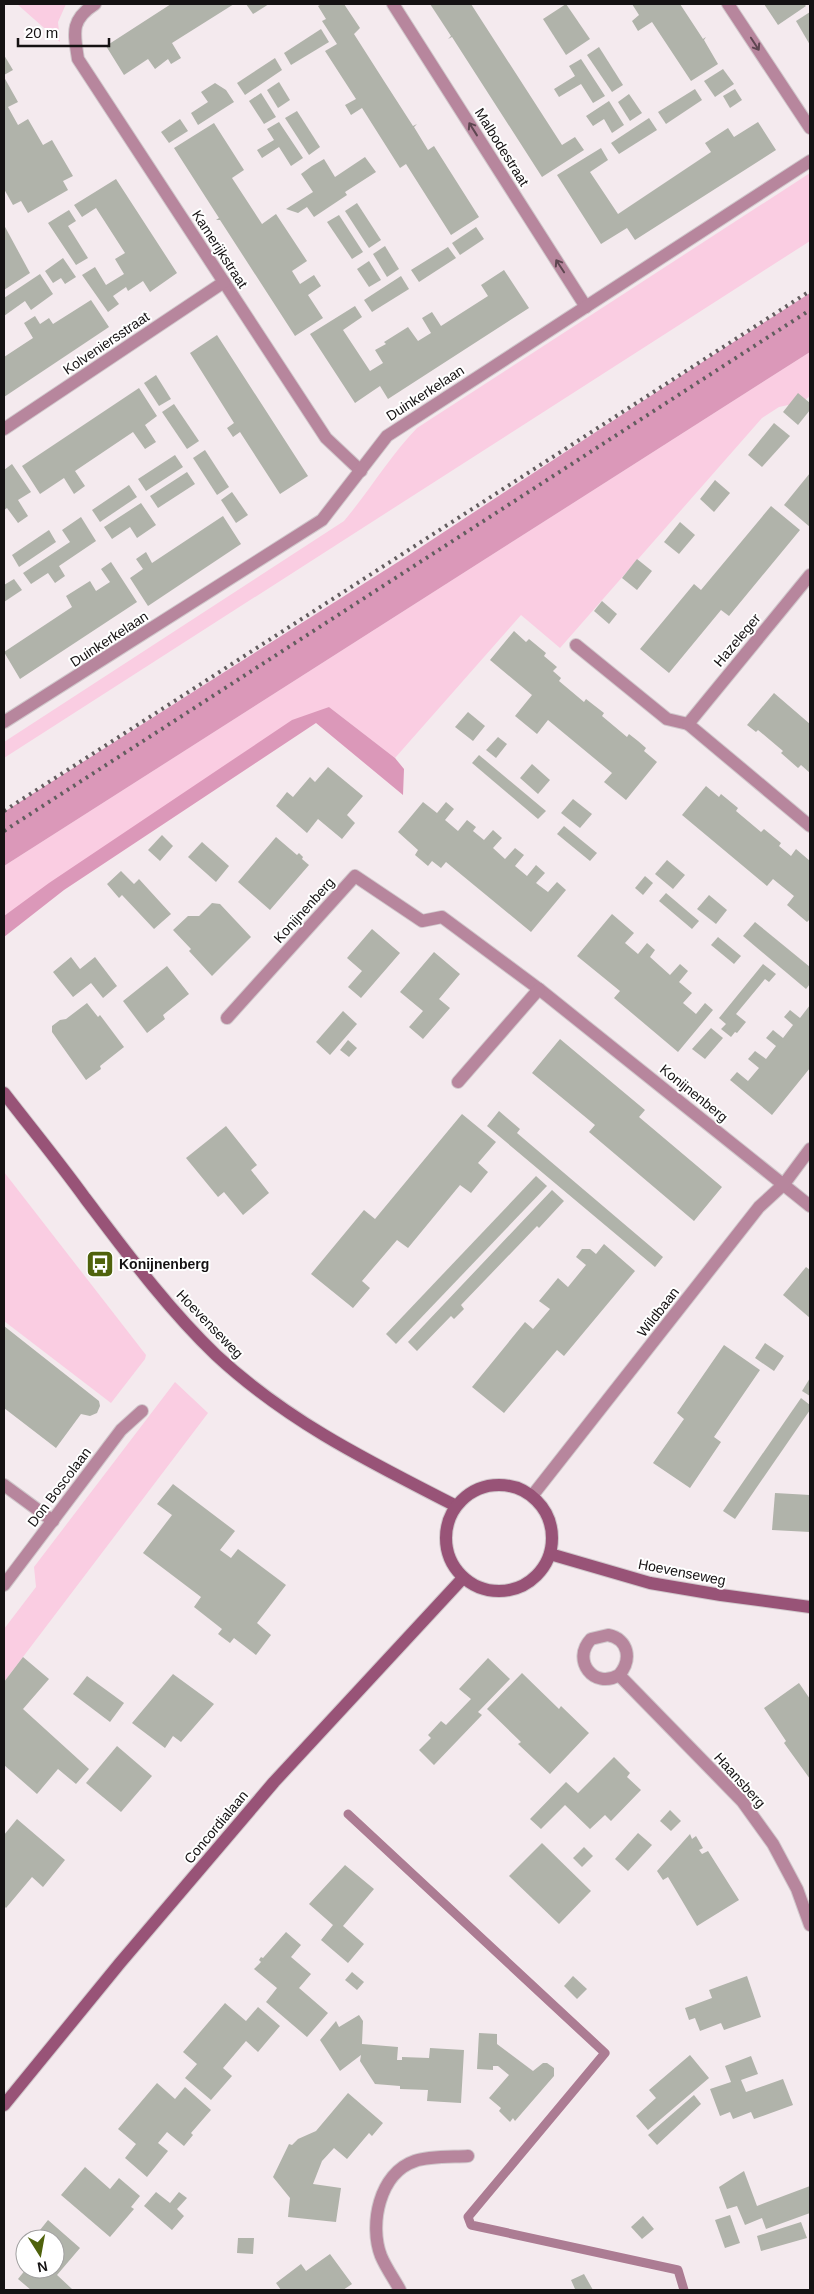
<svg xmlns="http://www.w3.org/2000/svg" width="814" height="2294" font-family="Helvetica,sans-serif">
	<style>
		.green { fill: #facde2 }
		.forest { fill: #db98b9 }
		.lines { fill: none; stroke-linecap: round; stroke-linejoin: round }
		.stream { stroke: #ac7c93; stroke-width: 9 }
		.building { fill: #b0b3aa }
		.street-casing { stroke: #d0c7cb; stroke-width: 14 }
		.secondary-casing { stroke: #d0c7cb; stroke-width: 14 }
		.street { stroke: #b7869d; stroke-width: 12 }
		.secondary { stroke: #985377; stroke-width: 12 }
		.rail { stroke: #635d5f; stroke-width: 4; stroke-dasharray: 2.5 5; stroke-linecap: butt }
		.oneway { stroke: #5e4651 }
		.labels { text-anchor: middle; stroke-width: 4; stroke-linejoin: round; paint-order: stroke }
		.street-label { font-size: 14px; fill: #151213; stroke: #fff }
		.poi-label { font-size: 14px; font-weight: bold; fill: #151213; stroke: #fff; text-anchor: start }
	</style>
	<rect width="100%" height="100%" fill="#f4eaee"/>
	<g class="green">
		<polygon points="17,4 66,4 58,22 60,42"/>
		<path d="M810 173V241L4 758V742L344 521C370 490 390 456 417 428Z"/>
		<polygon points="810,352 810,396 802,402 779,407 762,418 560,648 521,615 395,758 329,707 4,916 4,866"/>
		<polygon points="4,1172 146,1355 145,1359 111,1403 4,1321"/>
		<polygon points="175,1382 208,1413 4,1682 4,1629 36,1587 34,1567"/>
	</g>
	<g class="forest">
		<polygon points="810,293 810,352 4,866 4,812 409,555 687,372"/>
		<polygon points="329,707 395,758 404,769 403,795 316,723 64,890 4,937 4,916 49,883 292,720"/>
	</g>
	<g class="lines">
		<polyline class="stream" points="348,1814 605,2053 468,2217 471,2225 678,2270 684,2290"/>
	</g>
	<g class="building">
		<polygon points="171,4 234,4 172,43 181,58 171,64 168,59 155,69 148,59 124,75 106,46"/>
		<polygon points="246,4 269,4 253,14"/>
		<polygon points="322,4 344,4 360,28 354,34 384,81 413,126 417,124 414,127 428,150 434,146 479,217 451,235 406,164 400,168 362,108 351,115 345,105 356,99 325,51 337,44 322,21 326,19 318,6"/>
		<polygon points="430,4 471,4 562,145 575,137 584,150 542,177 452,37 448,39 451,36"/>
		<polygon points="566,4 590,39 566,55 543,19"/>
		<polygon points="632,4 680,4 703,39 706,37 704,40 718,64 691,81 652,22 638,31 632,21 639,15"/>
		<polygon points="764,4 804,4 806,6 778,25"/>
		<polygon points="810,12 810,45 796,21"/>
		<polygon points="321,29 329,42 291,65 284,53"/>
		<polygon points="599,47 623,85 612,92 587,55"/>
		<polygon points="4,55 13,70 4,75"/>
		<polygon points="275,58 282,70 245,95 237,83"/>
		<polygon points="581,59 605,96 593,103 581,84 559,97 554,89 575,76 569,66"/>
		<polygon points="723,69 734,84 715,97 704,81"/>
		<polygon points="4,77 18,102 8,107 18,125 28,119 43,145 52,140 73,176 63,181 68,190 28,213 21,201 13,205 4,189"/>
		<polygon points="279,82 290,100 278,108 267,90"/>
		<polygon points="215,83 226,90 234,102 198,125 191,113 208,102 201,92"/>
		<polygon points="695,89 702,100 666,124 658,112"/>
		<polygon points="735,89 742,100 730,108 723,96"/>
		<polygon points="261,93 276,117 264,124 249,101"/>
		<polygon points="629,94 642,113 630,121 618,102"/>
		<polygon points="609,101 624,125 612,133 604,119 593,126 586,116"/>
		<polygon points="297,111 320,147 309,155 285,118"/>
		<polygon points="649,118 657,130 619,154 611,143"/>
		<polygon points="180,119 188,131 169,143 161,132"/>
		<polygon points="279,122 303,158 291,166 279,147 262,158 257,150 274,140 267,129"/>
		<polygon points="758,122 776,150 635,240 627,228 601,244 557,175 601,148 608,160 590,172 618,214 711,152 705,143 728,128 734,137"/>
		<polygon points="214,123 244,170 232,178 262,224 276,214 307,261 292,271 300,284 314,275 321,286 308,295 323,318 295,336 220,220 216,220 219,218 174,148"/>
		<polygon points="365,157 376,172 345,192 347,195 314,217 307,207 298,213 286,209 313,192 301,174 312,166 324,159 335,177"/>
		<polygon points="116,179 177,273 150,292 143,281 128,291 126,287 113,296 119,304 108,312 82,275 95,267 106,285 124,274 115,259 125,253 96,208 82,217 74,205"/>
		<polygon points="357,203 381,240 369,248 345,211"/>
		<polygon points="69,210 76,221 68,226 88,258 76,265 48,223"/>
		<polygon points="339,215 363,252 352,259 327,222"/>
		<polygon points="4,225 30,273 4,290"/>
		<polygon points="476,227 484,239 460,255 452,243"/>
		<polygon points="385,246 399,269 387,277 373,254"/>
		<polygon points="448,247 456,258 419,282 411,270"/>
		<polygon points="63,258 76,277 65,284 61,278 53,283 45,271"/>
		<polygon points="369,261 381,280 369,287 357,269"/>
		<polygon points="504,270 529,308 388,399 380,386 355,403 310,334 355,306 362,317 343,330 370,371 383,363 375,350 386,344 384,342 408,327 418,341 431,333 422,318 432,312 441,326 488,296 481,285"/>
		<polygon points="40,274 53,294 31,310 25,301 4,316 4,298"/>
		<polygon points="401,276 409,289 372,312 364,300"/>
		<polygon points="91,300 109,327 4,397 4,357 33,338 24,323 35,316 40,324 49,318 53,324"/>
		<polygon points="217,335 308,476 280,494 240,432 233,437 227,428 234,423 190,353"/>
		<polygon points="156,375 171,399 159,406 144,383"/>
		<polygon points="139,388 157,416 145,425 156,442 145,449 133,432 75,471 85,486 74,494 64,478 40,494 22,466"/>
		<polygon points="798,393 810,403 810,410 798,425 783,412"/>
		<polygon points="174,404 199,441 187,449 162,412"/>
		<polygon points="774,423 790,436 762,467 748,455"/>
		<polygon points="205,450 229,487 217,495 193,458"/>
		<polygon points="175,455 183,467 146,491 138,479"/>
		<polygon points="12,464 31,492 18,500 28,516 18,523 7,508 4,510 4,470"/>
		<polygon points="187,472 195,484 158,508 150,496"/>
		<polygon points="810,473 810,527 784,505"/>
		<polygon points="715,480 730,493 714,512 700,499"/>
		<polygon points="129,485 137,497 100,522 92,510"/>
		<polygon points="232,492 248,515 236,523 221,500"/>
		<polygon points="141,503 156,525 137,538 130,527 112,539 104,527"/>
		<polygon points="771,506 800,530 729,616 721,610 669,673 640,649 694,584 701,590"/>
		<polygon points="223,516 241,544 148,606 130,578 143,569 136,559 146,552 152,563"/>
		<polygon points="81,517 96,541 59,566 65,576 55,583 48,573 31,584 23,573 70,542 62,530"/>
		<polygon points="680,522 695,535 679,554 664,542"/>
		<polygon points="49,530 56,542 19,567 12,555"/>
		<polygon points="637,559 652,571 637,590 622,578"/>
		<polygon points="111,562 137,602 20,679 4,652 72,607 66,596 90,581 96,591 110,582 101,569"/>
		<polygon points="14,579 22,590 4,602 4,585"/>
		<polygon points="602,601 617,614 609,624 594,611"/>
		<polygon points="514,631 526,642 529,639 546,653 544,656 557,667 553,671 561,678 559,681 584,702 586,699 604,713 602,716 627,737 629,734 638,741 646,748 644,751 657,762 626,800 604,782 612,773 548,720 537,734 515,716 532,695 490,660"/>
		<polygon points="774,693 810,724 810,773 801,765 798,768 781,753 783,751 758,730 756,732 747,725"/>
		<polygon points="468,712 485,726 473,741 455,727"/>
		<polygon points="498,737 507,744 496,758 486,750"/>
		<polygon points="479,755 546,811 538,819 472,763"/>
		<polygon points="532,764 550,780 538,794 520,778"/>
		<polygon points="328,767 363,796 347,815 355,823 342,839 318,819 307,833 276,806 287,792 293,797 310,777 315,782"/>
		<polygon points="706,786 719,797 721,794 738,808 736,811 761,832 764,829 781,843 779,846 791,856 796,849 810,861 810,919 807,922 787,905 794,896 773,879 767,886 682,815"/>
		<polygon points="573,799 592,814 580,828 561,813"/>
		<polygon points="423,802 437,813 446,802 454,809 445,820 458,831 467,820 476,827 473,831 484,840 493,830 502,838 493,848 505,859 515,848 524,855 515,866 527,876 536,865 545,873 536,883 548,892 557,882 566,890 531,932 446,862 441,868 432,861 428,866 415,855 418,850 398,832"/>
		<polygon points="564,826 597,853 590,861 557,834"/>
		<polygon points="162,835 173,846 160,861 148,850"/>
		<polygon points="276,837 297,855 299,853 303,857 302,859 309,865 270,910 238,882"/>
		<polygon points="202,842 229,866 216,882 188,857"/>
		<polygon points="667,860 685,875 673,889 655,874"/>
		<polygon points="121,871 134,884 139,879 171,914 154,929 122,895 119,898 107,884"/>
		<polygon points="645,876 653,883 643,895 635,888"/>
		<polygon points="666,893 699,921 692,929 659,901"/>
		<polygon points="709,895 727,910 716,924 697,909"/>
		<polygon points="212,903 220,904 251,937 212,976 189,951 191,949 173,930 188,916 199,916"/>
		<polygon points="612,914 634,933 625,943 638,954 647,943 655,950 650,957 670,975 680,964 688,971 679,982 692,993 683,1003 696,1014 705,1003 713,1010 678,1052 614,998 620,991 577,956"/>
		<polygon points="755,922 810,967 810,984 806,989 743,936"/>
		<polygon points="372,929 400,953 361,998 348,987 362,971 347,958"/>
		<polygon points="718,937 741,956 734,964 711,945"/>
		<polygon points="434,952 460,974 439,999 450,1008 423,1039 409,1027 423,1011 400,992"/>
		<polygon points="71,957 80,969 95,957 117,986 103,998 91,983 73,997 53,972"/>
		<polygon points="763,964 776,974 769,982 765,979 736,1014 746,1022 737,1033 735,1032 731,1037 721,1029 726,1024 719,1018"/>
		<polygon points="167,966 189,994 163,1015 165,1019 147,1033 123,1001"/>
		<polygon points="87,1003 98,1017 100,1015 124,1047 100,1066 101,1069 86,1080 52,1032 52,1026 60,1020 66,1019"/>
		<polygon points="810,1005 810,1068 772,1115 730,1080 737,1072 748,1081 759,1068 748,1059 755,1051 766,1059 776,1046 766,1038 773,1030 783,1038 793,1025 784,1017 790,1010 800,1018"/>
		<polygon points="343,1011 357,1024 330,1055 316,1042"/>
		<polygon points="711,1028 723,1038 705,1059 692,1049"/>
		<polygon points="560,1039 645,1110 639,1117 722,1187 694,1221 589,1132 595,1125 532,1073"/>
		<polygon points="348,1040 357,1048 349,1057 340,1050"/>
		<polygon points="499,1111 520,1129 517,1133 663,1257 655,1267 487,1126"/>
		<polygon points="462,1114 496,1142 478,1163 488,1172 471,1193 460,1185 408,1248 397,1240 362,1281 370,1288 353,1308 311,1274 364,1210 375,1219"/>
		<polygon points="226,1126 257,1165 251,1170 269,1193 243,1215 224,1192 218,1197 186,1158"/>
		<polygon points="536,1176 547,1186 396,1344 386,1334"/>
		<polygon points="552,1190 564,1201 539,1228 537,1226 461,1305 464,1309 454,1319 451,1316 417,1351 408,1342"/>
		<polygon points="604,1244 635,1271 564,1356 557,1350 504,1413 472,1387 525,1322 533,1329 550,1309 539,1301 558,1278 568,1287 586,1265 576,1257 582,1249 590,1249 596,1254"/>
		<polygon points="806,1267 810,1270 810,1318 783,1295"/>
		<polygon points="4,1326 99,1401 100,1406 97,1413 90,1416 81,1414 56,1448 4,1408"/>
		<polygon points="765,1343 784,1356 774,1371 755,1358"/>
		<polygon points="724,1345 760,1370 714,1437 721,1442 690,1488 653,1463 684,1419 677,1413"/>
		<polygon points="810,1378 810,1396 802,1391"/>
		<polygon points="801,1398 810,1405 810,1410 735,1519 723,1511"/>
		<polygon points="173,1484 235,1531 220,1550 231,1558 238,1549 286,1585 257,1623 271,1635 256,1655 234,1638 230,1643 218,1634 222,1629 194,1607 201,1597 143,1553 172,1515 157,1504"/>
		<polygon points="775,1493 810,1495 810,1532 772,1530"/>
		<polygon points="23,1657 49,1679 23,1709 89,1769 76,1784 58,1769 37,1794 4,1765 4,1682"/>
		<polygon points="488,1658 510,1679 478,1712 482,1715 434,1765 419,1750 431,1738 428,1735 441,1721 446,1725 471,1699 459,1689"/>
		<polygon points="522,1673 559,1709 561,1706 589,1733 550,1774 518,1744 521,1742 487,1709"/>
		<polygon points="173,1674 214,1704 181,1742 173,1736 165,1748 132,1723"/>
		<polygon points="87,1676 124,1703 110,1722 73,1694"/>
		<polygon points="799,1683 810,1699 810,1779 784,1743 786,1741 764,1708"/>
		<polygon points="117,1746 152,1776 121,1812 86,1783"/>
		<polygon points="614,1757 630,1773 627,1777 641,1790 611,1821 605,1815 590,1829 565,1805 541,1829 530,1819 566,1782 578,1793"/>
		<polygon points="670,1810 681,1821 671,1831 660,1821"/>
		<polygon points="17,1819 65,1860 43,1887 32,1877 6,1908 4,1906 4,1835"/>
		<polygon points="638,1833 652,1845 628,1871 615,1859"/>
		<polygon points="690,1834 692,1839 696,1836 703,1848 699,1850 702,1854 708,1851 739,1900 697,1926 668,1877 663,1880 657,1871"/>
		<polygon points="542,1843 591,1891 559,1924 509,1876"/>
		<polygon points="584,1847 593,1856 582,1867 573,1858"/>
		<polygon points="345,1865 374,1889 343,1926 364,1944 348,1963 321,1940 333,1925 309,1904"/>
		<polygon points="286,1932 301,1945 291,1957 311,1974 299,1988 328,2013 307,2037 266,2002 277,1988 254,1969 261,1962 259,1960 261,1957 263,1958"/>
		<polygon points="352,1972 364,1982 357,1990 345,1980"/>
		<polygon points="573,1976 587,1989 577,1999 564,1986"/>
		<polygon points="747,1976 761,2017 724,2030 721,2023 700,2031 695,2018 689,2020 685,2008 712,1998 709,1990"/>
		<polygon points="225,2003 246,2021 258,2007 280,2026 258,2052 246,2041 223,2068 232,2076 211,2100 185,2078 197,2064 183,2052"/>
		<polygon points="359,2015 363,2021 362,2044 398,2047 397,2060 402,2060 402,2057 429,2058 430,2048 464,2050 461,2103 427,2101 428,2090 400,2089 400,2086 375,2084 360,2061 361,2055 340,2071 320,2040 336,2021 339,2027"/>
		<polygon points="479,2033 497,2034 497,2044 533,2071 543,2063 547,2063 554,2068 554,2076 515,2121 513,2118 510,2122 499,2111 501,2108 489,2098 509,2075 498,2066 493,2066 493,2070 477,2069"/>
		<polygon points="690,2055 709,2078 648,2130 636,2116 656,2098 649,2090"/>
		<polygon points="751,2056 758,2074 741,2080 746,2092 783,2079 793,2105 754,2119 751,2112 733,2119 730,2112 720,2116 710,2089 731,2082 725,2066"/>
		<polygon points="157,2083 175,2099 185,2087 211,2110 191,2133 193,2135 184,2146 167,2132 158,2143 168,2151 147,2177 125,2158 136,2144 118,2129"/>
		<polygon points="348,2093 383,2123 372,2136 369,2133 347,2159 334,2148 322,2161 313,2184 341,2188 336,2222 288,2217 290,2198 273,2177 289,2144 292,2145 298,2139 316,2131"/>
		<polygon points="694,2095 701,2104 657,2145 648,2135"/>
		<polygon points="85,2167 110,2189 119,2178 140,2196 131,2207 134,2209 110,2237 61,2195"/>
		<polygon points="744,2171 757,2206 810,2186 810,2213 766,2229 762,2218 745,2225 737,2206 727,2209 719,2187"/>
		<polygon points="156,2192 170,2203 179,2192 187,2198 177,2209 184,2216 172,2230 144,2206"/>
		<polygon points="730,2215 740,2243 725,2248 715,2220"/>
		<polygon points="643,2216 654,2229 642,2239 631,2227"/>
		<polygon points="48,2220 80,2248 57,2275 72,2289 71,2290 31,2290 18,2279 26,2269 55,2269 55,2239 25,2239 25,2263 17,2256 24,2249 19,2245 31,2231 36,2235"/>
		<polygon points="801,2222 807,2238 761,2251 757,2236"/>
		<polygon points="238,2238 254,2238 253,2254 237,2253"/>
		<polygon points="330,2254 352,2284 343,2290 281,2290 276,2283 301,2264 306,2271"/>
		<polygon points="584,2274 593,2290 573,2290 575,2289 571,2280"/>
	</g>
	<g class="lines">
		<g class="street-casing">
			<g id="street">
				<path d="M95 4C70 20 74 33 78 59L326 438 361 471"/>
				<polyline points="393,4 586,307"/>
				<polyline points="728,4 810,128"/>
				<polyline points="4,429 224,282"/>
				<polyline points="576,645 667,719 688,724 810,826"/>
				<polyline points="4,722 322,520 387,436 810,161"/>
				<polyline points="688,724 810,575"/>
				<polyline points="227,1018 355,876 422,921 442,917 539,989 810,1206"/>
				<polyline points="458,1082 539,989"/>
				<polyline points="4,1485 53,1521"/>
				<polyline points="532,1496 759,1207 784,1184 810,1149"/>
				<polyline points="4,1585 121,1430 142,1411"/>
				<path d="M619 1675C632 1660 629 1639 608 1635L591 1639C571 1660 594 1690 619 1675L742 1801 773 1844 797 1889 810 1925"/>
				<path d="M400 2290C394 2279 386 2268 381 2256 369 2225 379 2173 415 2161 429 2156 453 2157 468 2156"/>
			</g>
		</g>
		<g class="secondary-casing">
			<g id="secondary">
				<path d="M4 1093C31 1128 59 1162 85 1198 126 1252 167 1308 216 1355 288 1422 370 1462 456 1506"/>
				<circle cx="499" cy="1538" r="53"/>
				<polyline points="550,1554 650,1583 721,1595 810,1607"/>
				<polyline points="4,2105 120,1963 274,1782 463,1578"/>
			</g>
		</g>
		<use href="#street" class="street"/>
		<use href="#secondary" class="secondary"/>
		<g class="rail">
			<polyline points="4,811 810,291"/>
			<polyline points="4,831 810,310"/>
		</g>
	</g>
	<defs><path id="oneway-shaft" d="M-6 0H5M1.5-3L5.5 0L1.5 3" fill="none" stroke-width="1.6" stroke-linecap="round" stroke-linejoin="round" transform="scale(1.25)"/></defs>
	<g class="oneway">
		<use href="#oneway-shaft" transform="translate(755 44) rotate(57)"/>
		<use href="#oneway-shaft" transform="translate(473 129) rotate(-122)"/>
		<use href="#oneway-shaft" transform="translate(560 266) rotate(-123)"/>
	</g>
	<defs>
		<g id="bus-square" transform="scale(1.4375)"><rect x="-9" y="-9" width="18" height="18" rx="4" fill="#4f620c" stroke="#fff"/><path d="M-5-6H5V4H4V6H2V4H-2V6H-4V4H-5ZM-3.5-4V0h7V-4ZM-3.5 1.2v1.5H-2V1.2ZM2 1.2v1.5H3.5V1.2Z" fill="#fff"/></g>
	</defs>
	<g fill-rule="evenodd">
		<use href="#bus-square" x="100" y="1264"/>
	</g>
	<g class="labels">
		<g class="street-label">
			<text transform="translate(502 147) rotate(58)" y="5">Malbodestraat</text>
			<text transform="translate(220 249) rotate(57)" y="5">Kamerijkstraat</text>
			<text transform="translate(106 343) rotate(-34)" y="5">Kolveniersstraat</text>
			<text transform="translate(425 393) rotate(-33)" y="5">Duinkerkelaan</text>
			<text transform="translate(109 639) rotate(-33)" y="5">Duinkerkelaan</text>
			<text transform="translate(737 640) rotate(-50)" y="5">Hazeleger</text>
			<text transform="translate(304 910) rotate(-48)" y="5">Konijnenberg</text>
			<text transform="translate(694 1093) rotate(39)" y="5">Konijnenberg</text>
			<text transform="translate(658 1312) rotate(-52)" y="5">Wildbaan</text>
			<text transform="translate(210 1324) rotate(46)" y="5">Hoevenseweg</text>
			<text transform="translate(59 1487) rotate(-53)" y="5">Don Boscolaan</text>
			<text transform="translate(682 1572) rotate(11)" y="5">Hoevenseweg</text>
			<text transform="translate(740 1780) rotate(48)" y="5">Haansberg</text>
			<text transform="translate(216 1827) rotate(-50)" y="5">Concordialaan</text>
		</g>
		<g class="poi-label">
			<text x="119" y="1269">Konijnenberg</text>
		</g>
	</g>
	<rect width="814" height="2294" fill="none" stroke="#151213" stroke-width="10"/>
	<g transform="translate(40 2254) rotate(169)"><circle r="24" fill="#ffffff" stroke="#a1a0a1"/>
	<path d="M0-4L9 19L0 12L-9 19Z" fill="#4f620c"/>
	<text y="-8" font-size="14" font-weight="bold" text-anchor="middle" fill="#151213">N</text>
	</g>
	<path d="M18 38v8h91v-8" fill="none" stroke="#151213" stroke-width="2.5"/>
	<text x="25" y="38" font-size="15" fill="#151213" stroke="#ffffff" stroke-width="4" paint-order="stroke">20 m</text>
</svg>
